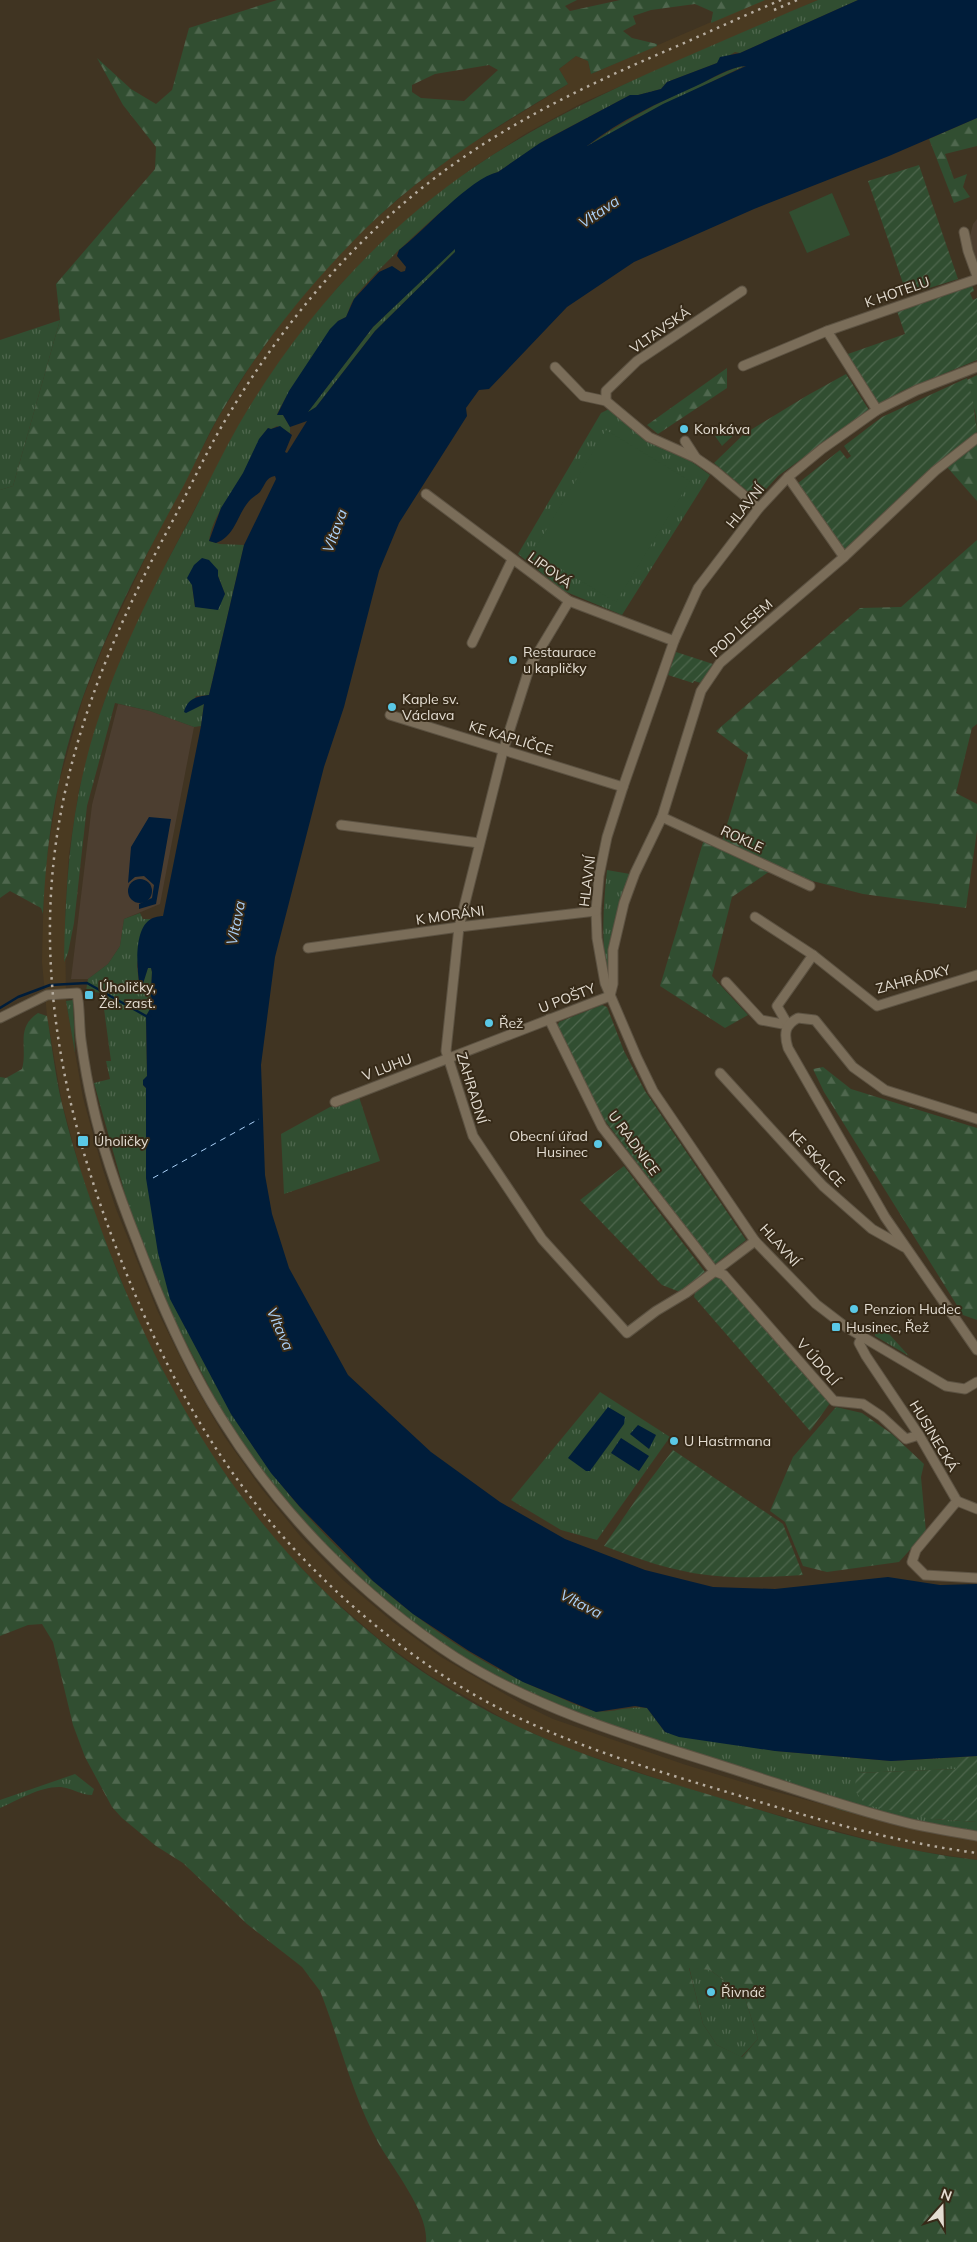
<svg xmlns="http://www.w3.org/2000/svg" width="977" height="2242" font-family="Mulish,sans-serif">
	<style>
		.industrial { fill: #4c3e30 }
		.built { fill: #4a3a21 }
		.grass { fill: url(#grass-tufts); fill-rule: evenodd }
		.forest { fill: url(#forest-firs); fill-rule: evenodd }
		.park { fill: #314e31 }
		.garden { fill: url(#garden-furrows) }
		.water { fill: #001d3a; fill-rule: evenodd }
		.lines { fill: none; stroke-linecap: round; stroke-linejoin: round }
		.stream { stroke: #001d3a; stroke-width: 2.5 }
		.ferry { stroke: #acd2f9; stroke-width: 1; stroke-dasharray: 6 5; stroke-linecap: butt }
		.minor-casing { stroke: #5c5242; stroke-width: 11 }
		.minor { stroke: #7a6d59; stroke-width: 9 }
		.rail { stroke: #b6ada0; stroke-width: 2.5; stroke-dasharray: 2.5 5; stroke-linecap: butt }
		.poi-dot { fill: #5ac8e6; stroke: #362a18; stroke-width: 2 }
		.labels { text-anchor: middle; stroke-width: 4; stroke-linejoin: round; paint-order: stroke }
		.street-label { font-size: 14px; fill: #e4ddd2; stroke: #362a18 }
		.poi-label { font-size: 14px; fill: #e4ddd2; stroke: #362a18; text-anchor: start }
		.water-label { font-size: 15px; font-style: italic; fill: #acd2f9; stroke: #362a18 }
	</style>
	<defs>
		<pattern id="grass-tufts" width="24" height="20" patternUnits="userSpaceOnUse" patternTransform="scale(1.25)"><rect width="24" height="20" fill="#314e31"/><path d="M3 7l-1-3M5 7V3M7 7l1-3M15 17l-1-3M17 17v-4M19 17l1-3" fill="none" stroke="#4f674e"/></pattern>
		<pattern id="forest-firs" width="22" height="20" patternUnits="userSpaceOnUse" patternTransform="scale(1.25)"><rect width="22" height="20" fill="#314e31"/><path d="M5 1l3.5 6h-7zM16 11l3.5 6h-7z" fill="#4f674e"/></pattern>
		<pattern id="garden-furrows" width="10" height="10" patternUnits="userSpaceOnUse" patternTransform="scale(1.25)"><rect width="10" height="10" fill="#314e31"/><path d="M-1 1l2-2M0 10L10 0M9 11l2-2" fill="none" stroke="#4f674e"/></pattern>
	</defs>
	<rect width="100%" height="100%" fill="#403422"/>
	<g class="industrial">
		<polygon points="977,219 977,271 969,240 973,224"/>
		<polygon points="118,704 150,711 194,727 160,904 124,919 120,946 108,964 88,979 71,979 92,805"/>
	</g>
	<polygon class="built" points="762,0 818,0 582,103 525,134 474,167 425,204 380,244 339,286 303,330 269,377 238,427 171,554 123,654 103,705 79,790 69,853 65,915 66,1001 83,1098 102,1167 116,1209 157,1310 191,1379 224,1436 261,1488 301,1537 343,1580 393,1622 441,1657 524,1705 553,1719 683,1764 762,1788 903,1826 977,1838 977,1860 899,1848 756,1809 676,1785 575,1751 544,1738 514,1725 429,1675 380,1640 328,1595 285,1551 244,1501 206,1448 172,1389 137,1319 95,1216 81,1173 62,1103 47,1016 42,962 44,879 48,850 58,786 83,698 104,645 152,544 219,416 251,365 286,316 323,272 365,228 411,188 461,150 568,84 559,69 576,56 588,61 591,74"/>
	<g class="grass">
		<path d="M818 0H858L740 53 735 52 717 63 667 82 661 89 638 95H630L545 140 498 172C472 178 370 274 354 299 350 304 349 311 346 317L338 321 285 399 277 414 283 415 290 427V433L277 426 271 429 268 428C256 442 252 457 244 472 232 494 212 516 209 541L220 544 244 545 209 695 196 696 188 711 204 703 201 726 194 727 150 711 115 703 87 806 74 923 68 953 64 962C65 905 68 848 79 792 98 696 143 605 190 519 206 488 221 456 238 426 297 324 378 232 476 166 547 118 619 86 697 52 737 35 777 17 818 0ZM218 576 225 594 195 607 192 585Z"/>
		<path d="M746 65 633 120 591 146 586 147C624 121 655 104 697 85 714 78 728 69 746 65Z"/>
		<polygon points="455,248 455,252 375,331 316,407 306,414 373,327"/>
		<polygon points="60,320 13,486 0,490 0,340"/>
		<polygon points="609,409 649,442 692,462 710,475 622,615 564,591 518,554 601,413"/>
		<path d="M607 870 630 874 610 942 611 975 608 980C601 943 603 908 607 870Z"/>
		<path d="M140 913 143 919H151L143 928 137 966 139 984 148 968H151L152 972 150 1009 146 1016 147 1076 143 1085 146 1088V1178L216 1383C279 1511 417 1640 549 1693 564 1699 580 1708 595 1711 609 1714 629 1705 647 1708L665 1732 776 1751 891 1761 962 1757 957 1769 856 1773 933 1819 977 1822V1838L903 1826 837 1809 820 1795 558 1708 504 1683 458 1655 385 1603 292 1513 235 1437 156 1285 125 1194 94 1083 110 1079 106 1061H111L104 1009H100L102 993 86 991 88 979 108 964 120 946 124 919Z"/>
		<polygon points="73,1000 75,1053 66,1001"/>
		<polygon points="359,1097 380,1161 284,1194 281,1134 330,1107"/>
		<polygon points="879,1330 890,1335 909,1356 875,1336 875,1332"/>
		<polygon points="600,1392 670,1437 597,1540 561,1530 511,1500"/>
		<path d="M75 1774 94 1789 92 1795C81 1795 72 1788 61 1787 41 1786 18 1800 0 1808V1800Z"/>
		<polygon points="689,1967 710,1970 744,1995 758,2039 741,2057 717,2045 703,2024"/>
	</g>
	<g class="forest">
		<path d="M277 0H577L565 6 570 11 620 0H765L711 23 713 12 695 4 651 10 633 16 636 24 623 31 632 38 657 44V46L591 74 588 61 576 56 559 69 568 84C495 127 424 171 364 230 308 286 258 348 219 416 206 438 196 462 184 485 132 580 79 680 58 787 49 829 45 872 43 914L41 908 10 891 0 898V490L13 486 60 320 56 284 155 169 156 147 123 105 97 58 131 89 156 104 172 90 189 28ZM489 65 498 70 464 101 421 98 412 92V85L435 74Z"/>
		<polygon points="977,118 977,146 945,154 954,179 967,174 963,187 970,197 954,203 929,139"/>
		<polygon points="727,368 727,388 658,434 647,425"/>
		<polygon points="977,375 977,501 947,467 977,440 976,416 967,380"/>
		<polygon points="977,540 977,724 972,728 956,793 977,804 977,831 966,908 863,894 797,877 722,841 748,755 716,731 860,608 901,607"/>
		<polygon points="704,839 773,869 732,897 712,976 748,1015 725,1028 660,986"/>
		<path d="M38 1013 47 1016C52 1045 55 1075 62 1104 76 1162 96 1218 118 1273 198 1469 323 1633 517 1726 581 1756 650 1777 717 1797 802 1823 889 1850 977 1860V2242H426C429 2213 393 2169 379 2144 352 2096 340 2041 320 1991L302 1967 247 1924 183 1863 156 1846 122 1818 112 1807 85 1757 73 1725 53 1642 42 1624 28 1625 0 1636V1077L6 1078 22 1069C28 1047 15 1028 38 1013ZM689 1968 710 1970 744 1995 758 2039 742 2057 717 2045 703 2024Z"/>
		<polygon points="823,1067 851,1089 977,1128 977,1320 963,1315 824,1092 813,1069"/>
		<polygon points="836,1407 862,1413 892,1434 924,1464 921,1477 926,1532 899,1562 827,1572 803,1566 785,1522 770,1511 793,1457"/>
	</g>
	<g class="park">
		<polygon points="832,193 850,235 807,253 789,212"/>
		<polygon points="731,424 738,431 722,446 715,436"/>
		<polygon points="606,430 690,481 616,602 533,552"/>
	</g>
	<g class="garden">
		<polygon points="919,165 958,279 907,295 868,181"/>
		<polygon points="972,285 974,291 970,293 973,300 977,298 977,360 902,391 878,404 845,355 905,334 897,311"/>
		<polygon points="846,374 869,410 778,476 757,499 714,463 744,434 808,395"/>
		<polygon points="967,378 973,401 977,432 846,550 841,550 797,484 840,450 847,459 851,456 844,446 882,417"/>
		<polygon points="676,652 713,664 701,683 694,681 693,683 668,675"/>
		<polygon points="602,1005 607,1007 624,1051 645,1091 746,1240 714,1265 603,1118 557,1027 559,1022"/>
		<polygon points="624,1166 705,1272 680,1292 662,1285 580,1200"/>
		<polygon points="718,1275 830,1403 810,1431 694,1297 695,1293"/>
		<path d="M673 1450 783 1524 803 1575C771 1577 739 1579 707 1575 672 1571 638 1559 604 1546L646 1485Z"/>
		<polygon points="977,1756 977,1822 933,1819 866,1805 855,1791 856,1773 956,1769 962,1757"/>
	</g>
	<g class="water">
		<path d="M858 0H977V118L889 156 754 209 634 262 567 307 489 389 479 390 466 408 467 416 399 523 379 571 344 707 324 767 275 957 261 1065 265 1175 272 1214 289 1268 348 1375 431 1452 500 1502 565 1539 645 1570 713 1587 775 1589 888 1577 940 1585 977 1584V1756L891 1761 775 1751 679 1737 665 1732 647 1708 635 1706 596 1712 523 1682 469 1651 413 1614 373 1581 300 1507 271 1473 231 1414 170 1299 158 1253 146 1178V1088L143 1085V1080L147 1076 146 1016 150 1009 152 972 151 968H148L142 987H140C137 971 133 929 151 919 154 917 160 916 163 916L201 726 204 704 186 713 184 712C188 698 196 697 209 695L244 545 276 479 275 476C266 477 265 485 260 492 257 495 254 496 251 499 237 513 236 536 216 543L209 541 221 508 243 473 259 439 268 428 271 429 280 426 292 435 285 452 287 453 307 421 290 427 283 415H277L289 391 330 329 338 321 346 317 354 299 379 272 392 266 401 272 405 271 406 267 397 256 399 250C424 231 470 178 498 172L540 143 630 95H638L661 89 667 82 717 63 720 57 740 53ZM746 66 663 104 587 146C620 120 658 103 696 86 713 78 729 67 746 66ZM455 249V252L375 331 316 407 308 412 373 327Z"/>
		<polygon points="202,558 209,560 218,570 218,576 225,594 218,610 195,607 192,585 187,578 194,565"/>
		<polygon points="149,817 171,819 156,904 139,909 139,904 152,898 154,885 144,876 135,877 128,883 131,847"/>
		<circle cx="140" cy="891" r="12"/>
		<polygon points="608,1407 625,1417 624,1424 590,1471 586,1471 568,1458"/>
		<polygon points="638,1425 656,1435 649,1449 630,1434"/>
		<polygon points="621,1438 649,1456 639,1471 611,1453"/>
	</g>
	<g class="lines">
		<polyline class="stream" points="0,1008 18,997 50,985 87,983 146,1016 150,1016"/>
		<polyline class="ferry" points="153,1178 259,1119"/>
		<g class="minor-casing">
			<g id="minor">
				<polyline points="964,232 968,251 977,276"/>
				<polyline points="827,331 877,410"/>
				<polyline points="743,366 827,331 977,279"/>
				<polyline points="555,367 583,396 606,401 649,437 696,458 715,471 759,508"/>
				<polyline points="977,367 917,390 877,410 822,449 788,477 759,508 698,588 674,641 623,787 607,837 599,876 596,911 597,938 605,983 637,1058 653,1091 755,1241 816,1304 846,1327 946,1386 965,1389 977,1382"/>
				<polyline points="606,401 606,391 637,361 742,291"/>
				<polyline points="685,441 696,458"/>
				<polyline points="788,477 844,557"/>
				<polyline points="426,494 569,601 674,641"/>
				<polyline points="569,601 530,666 503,751 459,927 446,1051 473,1136 542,1239 627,1333 656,1311 686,1293 755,1241"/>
				<polyline points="472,643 512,560"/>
				<polyline points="390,715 623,787"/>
				<polyline points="662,817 810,886"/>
				<polyline points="341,825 479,843"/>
				<polyline points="755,917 813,955 877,1006 977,975"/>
				<polyline points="308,948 459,927 596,911"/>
				<polyline points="726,982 761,1020 788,1025"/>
				<path d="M0 1018 47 995 77 993C80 1008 79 1024 81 1040 84 1062 88 1085 93 1106 103 1152 120 1198 137 1241 160 1302 186 1363 221 1418 280 1513 361 1596 455 1657 538 1710 631 1737 723 1766 783 1785 843 1807 904 1822 928 1828 953 1832 977 1836"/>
				<polyline points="549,1019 602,1127 714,1271 724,1275 834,1401 863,1404 881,1416 906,1439 919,1435"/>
				<polyline points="788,1025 777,1006 813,955"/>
				<polyline points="720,1073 823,1186 872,1229 904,1247"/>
				<polyline points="335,1102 610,996 613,984 613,950 624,903 635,873 662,817 701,691 720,663 844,557 935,471 977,438"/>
				<path d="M977 1119 885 1090 853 1067 815 1020 798 1018C784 1025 784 1035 788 1048L885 1217 977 1350"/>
				<polyline points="862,1337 859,1343 866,1356 919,1435 957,1501 916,1550 912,1562 925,1575 977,1578"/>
				<polyline points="957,1501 977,1509"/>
			</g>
		</g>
		<use href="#minor" class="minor"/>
		<g class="rail">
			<path d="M781 0C748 14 715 29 682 44 586 85 492 129 411 197 338 258 278 332 229 414 208 448 191 486 172 522 112 633 62 752 52 879 41 1016 75 1148 127 1275 159 1354 199 1431 252 1499 302 1564 362 1619 429 1666 518 1729 623 1761 727 1792 809 1817 892 1842 977 1853"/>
			<polyline points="774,10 797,0"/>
		</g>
	</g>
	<g class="poi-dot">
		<circle cx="684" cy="429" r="5"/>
		<circle cx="513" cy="660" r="5"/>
		<circle cx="392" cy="707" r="5"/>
		<rect x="84" y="990" width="10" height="10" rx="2.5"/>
		<circle cx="489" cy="1023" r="5"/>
		<rect x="77" y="1135" width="12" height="12" rx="2.5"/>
		<circle cx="598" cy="1144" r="5"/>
		<circle cx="854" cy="1309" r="5"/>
		<rect x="831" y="1322" width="10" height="10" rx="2.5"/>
		<circle cx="674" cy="1441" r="5"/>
		<circle cx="711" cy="1992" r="5"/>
	</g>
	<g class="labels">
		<g class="street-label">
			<text transform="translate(897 292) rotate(-19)" y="5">K HOTELU</text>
			<text transform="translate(660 330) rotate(-35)" y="5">VLTAVSKÁ</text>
			<text transform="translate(745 506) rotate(-51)" y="5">HLAVNÍ</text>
			<text transform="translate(550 570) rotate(36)" y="5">LIPOVÁ</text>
			<text transform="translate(741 628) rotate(-42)" y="5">POD LESEM</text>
			<text transform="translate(511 738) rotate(17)" y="5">KE KAPLIČCE</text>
			<text transform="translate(742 839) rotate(25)" y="5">ROKLE</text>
			<text transform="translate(587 881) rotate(-83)" y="5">HLAVNÍ</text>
			<text transform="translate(450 915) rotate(-8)" y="5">K MORÁNI</text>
			<text transform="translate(913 979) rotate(-15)" y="5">ZAHRÁDKY</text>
			<text transform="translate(567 998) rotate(-21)" y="5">U POŠTY</text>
			<text transform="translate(387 1067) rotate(-21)" y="5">V LUHU</text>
			<text transform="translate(472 1088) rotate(73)" y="5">ZAHRADNÍ</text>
			<text transform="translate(634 1143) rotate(54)" y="5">U RADNICE</text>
			<text transform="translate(817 1158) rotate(46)" y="5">KE SKALCE</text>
			<text transform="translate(780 1245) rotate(48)" y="5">HLAVNÍ</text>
			<text transform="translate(818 1362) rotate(49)" y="5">V ÚDOLÍ</text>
			<text transform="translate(934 1436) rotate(59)" y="5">HUSINECKÁ</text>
		</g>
		<g class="poi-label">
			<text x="694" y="434">Konkáva</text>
			<text x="523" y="657">Restaurace<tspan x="523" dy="16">u kapličky</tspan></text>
			<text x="402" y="704">Kaple sv.<tspan x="402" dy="16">Václava</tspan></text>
			<text x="99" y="992">Úholičky,<tspan x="99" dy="16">Žel. zast.</tspan></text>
			<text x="499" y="1028">Řež</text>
			<text x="588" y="1141" text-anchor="end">Obecní úřad<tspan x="588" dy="16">Husinec</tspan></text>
			<text x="94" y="1146">Úholičky</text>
			<text x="864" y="1314">Penzion Hudec</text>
			<text x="846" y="1332">Husinec, Řež</text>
			<text x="684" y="1446">U Hastrmana</text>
			<text x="721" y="1997">Řivnáč</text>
		</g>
		<g class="water-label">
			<text transform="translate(599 212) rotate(-34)" y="5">Vltava</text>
			<text transform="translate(335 531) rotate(-70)" y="5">Vltava</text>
			<text transform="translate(236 923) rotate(-79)" y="5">Vltava</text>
			<text transform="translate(280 1329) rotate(66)" y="5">Vltava</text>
			<text transform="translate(581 1604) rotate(27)" y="5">Vltava</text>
		</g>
	</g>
	<g transform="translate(942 2207) rotate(20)" stroke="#362a18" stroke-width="4" paint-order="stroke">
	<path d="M0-4L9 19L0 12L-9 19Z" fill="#e4ddd2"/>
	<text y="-8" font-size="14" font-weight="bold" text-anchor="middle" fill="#e4ddd2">N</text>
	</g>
</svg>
